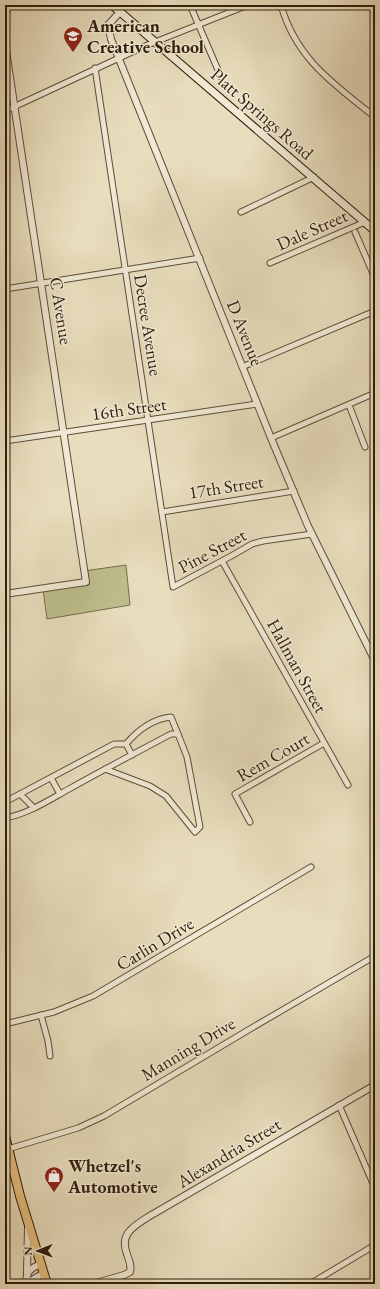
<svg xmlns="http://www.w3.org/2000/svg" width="380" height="1289" font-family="'EB Garamond',serif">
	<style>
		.green { fill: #bdbf8d; stroke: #766e4c }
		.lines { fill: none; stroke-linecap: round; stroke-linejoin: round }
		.minor-casing { stroke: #5d4e38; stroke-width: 7 }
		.tertiary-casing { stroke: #5d4e38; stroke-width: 8 }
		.secondary-casing { stroke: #2f1e0b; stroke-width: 9 }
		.primary-casing { stroke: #2f1e0b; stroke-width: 10 }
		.minor { stroke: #f0e9d4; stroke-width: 5 }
		.tertiary { stroke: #f0e9d4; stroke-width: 6 }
		.secondary { stroke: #f0e9d4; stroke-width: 7 }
		.primary { stroke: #e4be7e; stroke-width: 8 }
		.labels { text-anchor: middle; stroke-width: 3; stroke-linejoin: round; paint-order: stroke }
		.poi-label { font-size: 18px; font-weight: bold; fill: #2f1e0b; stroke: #f0e9d4; text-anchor: start }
		.street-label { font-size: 18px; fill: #2f1e0b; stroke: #f0e9d4 }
	</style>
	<rect width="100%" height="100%" fill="#e8ddbd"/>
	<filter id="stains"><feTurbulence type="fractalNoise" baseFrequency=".005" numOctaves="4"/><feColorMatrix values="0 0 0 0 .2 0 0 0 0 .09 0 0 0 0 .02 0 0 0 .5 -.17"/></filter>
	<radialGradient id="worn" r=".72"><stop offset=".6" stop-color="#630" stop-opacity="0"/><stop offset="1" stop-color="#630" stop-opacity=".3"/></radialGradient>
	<polygon class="green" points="126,565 130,605 47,619 43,589 86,582 84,571"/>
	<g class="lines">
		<g class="minor-casing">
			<g id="minor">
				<polyline points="190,5 221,77"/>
				<path d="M281 5C296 59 334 84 375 117"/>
				<polyline points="95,68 173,587 233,555 252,544 263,541 312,534"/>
				<polyline points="5,111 145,46 248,5"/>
				<polyline points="241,212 314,177"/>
				<polyline points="355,232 375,278"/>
				<polyline points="270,263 365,222"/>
				<polyline points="5,289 200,258"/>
				<polyline points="242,367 375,311"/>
				<polyline points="349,405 365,447"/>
				<polyline points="271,438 375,393"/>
				<polyline points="5,441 257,404"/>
				<polyline points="162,512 294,491"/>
				<polyline points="222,561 348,785"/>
				<polyline points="126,744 132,755"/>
				<polyline points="51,778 60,794"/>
				<polyline points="20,794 34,808"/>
				<path d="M5 802 114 744H126C137 731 153 719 171 717L178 734"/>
				<path d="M5 818C28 814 49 800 69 789 103 770 137 752 171 734H178L187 757 200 827 195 832 166 796 150 786 105 769"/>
				<polyline points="250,822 235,794 324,743"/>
				<polyline points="41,1015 48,1041 50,1056"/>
				<polyline points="5,1024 54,1012 93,996 311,867"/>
				<polyline points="339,1105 375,1188"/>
				<polyline points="8,1149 78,1128 104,1116 250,1029 375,956"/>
				<polyline points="310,1284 375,1245"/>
			</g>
		</g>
		<g class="tertiary-casing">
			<g id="tertiary">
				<polyline points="120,12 108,25 111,39 271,438 308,526 375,661"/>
				<polyline points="5,44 86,582 5,594"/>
				<polyline points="27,1273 28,1228"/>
				<path d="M26 1284C26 1272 30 1268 41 1264"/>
				<polyline points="29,1284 32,1280 44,1273"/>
				<path d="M93 1284 124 1275 130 1272C132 1265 129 1261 127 1254 119 1234 134 1226 148 1217L375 1085"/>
			</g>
		</g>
		<g class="secondary-casing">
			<polyline id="secondary" points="112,5 375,231"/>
		</g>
		<g class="primary-casing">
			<polyline id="primary" points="5,1136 20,1196 47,1284"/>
		</g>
		<use href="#minor" class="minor"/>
		<use href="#tertiary" class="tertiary"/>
		<use href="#secondary" class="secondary"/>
		<use href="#primary" class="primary"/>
	</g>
	<defs>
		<g id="school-pin" transform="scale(1)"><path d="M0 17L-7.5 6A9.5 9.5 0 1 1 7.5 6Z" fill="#8f2418" stroke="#f0e9d4"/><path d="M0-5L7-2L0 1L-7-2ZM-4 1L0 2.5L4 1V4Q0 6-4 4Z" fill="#fff"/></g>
		<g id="shop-pin" transform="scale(1)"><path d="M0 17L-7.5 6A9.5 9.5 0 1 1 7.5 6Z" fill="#8f2418" stroke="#f0e9d4"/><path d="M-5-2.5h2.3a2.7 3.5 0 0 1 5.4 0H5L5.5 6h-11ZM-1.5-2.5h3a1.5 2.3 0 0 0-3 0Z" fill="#fff"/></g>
	</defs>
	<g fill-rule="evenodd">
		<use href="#school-pin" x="73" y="36"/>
		<use href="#shop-pin" x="54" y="1176"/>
	</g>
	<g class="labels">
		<g class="poi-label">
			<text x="87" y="32">American<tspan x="87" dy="21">Creative School</tspan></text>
			<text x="68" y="1172">Whetzel's<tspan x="68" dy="21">Automotive</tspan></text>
		</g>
		<g class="street-label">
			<text transform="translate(262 114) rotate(41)" y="6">Platt Springs Road</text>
			<text transform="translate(312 230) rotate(-24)" y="6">Dale Street</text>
			<text transform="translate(61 311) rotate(81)" y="6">C Avenue</text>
			<text transform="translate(148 325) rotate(81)" y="6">Decree Avenue</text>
			<text transform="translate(245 333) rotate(68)" y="6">D Avenue</text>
			<text transform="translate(129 409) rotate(-8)" y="6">16th Street</text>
			<text transform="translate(226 487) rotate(-9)" y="6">17th Street</text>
			<text transform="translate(212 551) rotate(-28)" y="6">Pine Street</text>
			<text transform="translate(297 666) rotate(61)" y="6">Hallman Street</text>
			<text transform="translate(273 757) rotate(-30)" y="6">Rem Court</text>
			<text transform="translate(155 944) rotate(-31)" y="6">Carlin Drive</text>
			<text transform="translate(188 1049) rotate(-31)" y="6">Manning Drive</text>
			<text transform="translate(229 1153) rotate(-31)" y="6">Alexandria Street</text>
		</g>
	</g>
	<rect width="380" height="1289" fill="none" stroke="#e8ddbd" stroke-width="20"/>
	<rect x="6" y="6" width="368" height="1277" fill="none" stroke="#2f1e0b" stroke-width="2"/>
	<rect x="10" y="10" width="360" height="1269" fill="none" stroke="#2f1e0b"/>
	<g transform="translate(38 1251) rotate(269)" stroke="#f0e9d4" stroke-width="3" paint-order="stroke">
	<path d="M0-3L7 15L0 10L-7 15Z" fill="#2f1e0b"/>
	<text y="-6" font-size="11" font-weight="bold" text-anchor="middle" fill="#2f1e0b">N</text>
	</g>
	<rect width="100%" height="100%" filter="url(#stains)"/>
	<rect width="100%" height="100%" fill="url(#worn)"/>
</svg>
